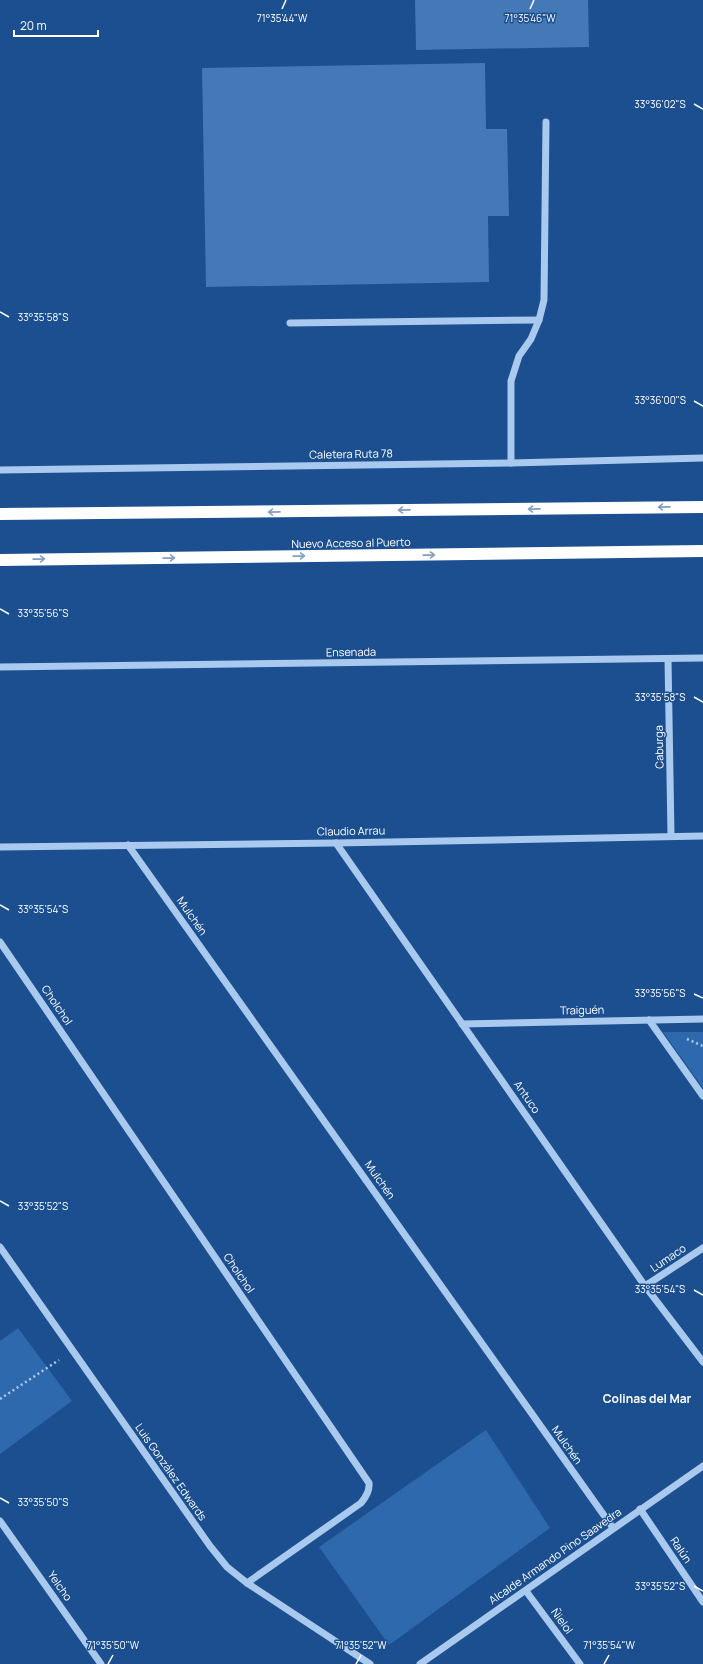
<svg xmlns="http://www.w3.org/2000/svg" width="703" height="1664" font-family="Manrope,sans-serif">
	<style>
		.green { fill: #2e69ad }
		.building { fill: #4478b7 }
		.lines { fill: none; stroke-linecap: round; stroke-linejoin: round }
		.path { stroke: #a9c9ee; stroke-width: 2.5; stroke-dasharray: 2 3; stroke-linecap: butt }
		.minor { stroke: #a9c9ee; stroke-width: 7 }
		.highway { stroke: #fff; stroke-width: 12 }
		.oneway { stroke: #829ec1 }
		.ticks { fill: none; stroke: #fff; stroke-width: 1.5 }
		.labels { text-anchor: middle; stroke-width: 3; stroke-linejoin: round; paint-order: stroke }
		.street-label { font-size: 11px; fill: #fff; stroke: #1b4f8f }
		.neighbourhood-label { font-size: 12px; font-weight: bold; fill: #fff; stroke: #1b4f8f }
		.ticks-label { font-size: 10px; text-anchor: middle; fill: #fff; stroke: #1b4f8f; stroke-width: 3; stroke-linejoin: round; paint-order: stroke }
	</style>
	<rect width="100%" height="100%" fill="#1b4f8f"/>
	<g class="green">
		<polygon points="663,1032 703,1032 703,1088"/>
		<polygon points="18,1328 72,1401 0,1454 0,1341"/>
		<polygon points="486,1430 550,1528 389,1645 319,1547"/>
	</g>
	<g class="building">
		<polygon points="415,0 588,0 589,47 416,50"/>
		<polygon points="485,63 486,129 507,129 509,216 488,216 489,282 206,287 202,68"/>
	</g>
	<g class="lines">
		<g class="path">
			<polyline points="687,1039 703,1046"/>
			<polyline points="0,1399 59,1360"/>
		</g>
		<g class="minor">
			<polyline points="290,323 539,320"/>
			<polyline points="511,463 511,381 519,356 531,339 539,320 544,300 546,122"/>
			<polyline points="0,470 511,463 703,458"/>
			<polyline points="668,659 671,835"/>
			<polyline points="0,667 703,658"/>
			<polyline points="336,843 645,1286 703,1362"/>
			<polyline points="128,845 613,1528"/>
			<polyline points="0,847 336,843 703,836"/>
			<path d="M0 942 369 1483C370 1491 366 1497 361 1503L247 1583"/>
			<polyline points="649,1020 703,1096"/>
			<polyline points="462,1024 703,1019"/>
			<polyline points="0,1247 210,1546 227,1567 247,1583 370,1664"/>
			<polyline points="645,1286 703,1248"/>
			<polyline points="640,1509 703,1602"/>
			<polyline points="0,1521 101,1664"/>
			<polyline points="526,1591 580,1664"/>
			<polyline points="420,1664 703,1466"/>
		</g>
		<g class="highway">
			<polyline points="0,514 703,507"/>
			<polyline points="0,560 703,551"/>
		</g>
	</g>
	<defs><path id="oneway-shaft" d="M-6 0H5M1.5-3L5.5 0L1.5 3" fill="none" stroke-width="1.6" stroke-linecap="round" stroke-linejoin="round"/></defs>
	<g class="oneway">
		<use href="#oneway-shaft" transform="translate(664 507) rotate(179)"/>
		<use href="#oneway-shaft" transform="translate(534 509) rotate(179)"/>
		<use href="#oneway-shaft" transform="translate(404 510) rotate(179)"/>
		<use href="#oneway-shaft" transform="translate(274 512) rotate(179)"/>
		<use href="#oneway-shaft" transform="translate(429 555) rotate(-1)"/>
		<use href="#oneway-shaft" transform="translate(299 556) rotate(-1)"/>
		<use href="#oneway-shaft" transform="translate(169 558) rotate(-1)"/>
		<use href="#oneway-shaft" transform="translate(39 559) rotate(-1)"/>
	</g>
	<path class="ticks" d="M282 9 286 0M530 9 534 0M694 104 703 109M0 312 9 317M694 401 703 406M0 609 9 614M694 697 703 702M0 905 9 910M694 994 703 998M0 1201 9 1206M694 1290 703 1295M0 1498 9 1503M694 1586 703 1591M108 1664 113 1655M356 1664 361 1655M604 1664 609 1655"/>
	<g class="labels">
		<g class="street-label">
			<text transform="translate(351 454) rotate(-1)" y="4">Caletera Ruta 78</text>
			<text transform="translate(351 543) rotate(-1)" y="4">Nuevo Acceso al Puerto</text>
			<text transform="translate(351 652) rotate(-1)" y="4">Ensenada</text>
			<text transform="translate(659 747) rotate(-91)" y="4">Caburga</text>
			<text transform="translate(351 831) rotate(-1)" y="4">Claudio Arrau</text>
			<text transform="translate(192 916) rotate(55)" y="4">Mulchén</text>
			<text transform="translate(57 1005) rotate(56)" y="4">Cholchol</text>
			<text transform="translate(582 1010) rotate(-1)" y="4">Traiguén</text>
			<text transform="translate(527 1097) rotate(55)" y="4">Antuco</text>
			<text transform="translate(380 1180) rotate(55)" y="4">Mulchén</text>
			<text transform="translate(668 1258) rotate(-34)" y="4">Lumaco</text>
			<text transform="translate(239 1273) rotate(56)" y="4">Cholchol</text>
			<text transform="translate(567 1445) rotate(55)" y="4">Mulchén</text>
			<text transform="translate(171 1472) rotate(55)" y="4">Luis González Edwards</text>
			<text transform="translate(681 1550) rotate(56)" y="4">Ralún</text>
			<text transform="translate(555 1556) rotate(-35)" y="4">Alcalde Armando Pino Saavedra</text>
			<text transform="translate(60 1586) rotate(55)" y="4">Yelcho</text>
			<text transform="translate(562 1621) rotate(54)" y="4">Ñielol</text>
		</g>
		<g class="neighbourhood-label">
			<text x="647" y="1403">Colinas del Mar</text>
		</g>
	</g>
	<g class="ticks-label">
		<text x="282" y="22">71°35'44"W</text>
		<text x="530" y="22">71°35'46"W</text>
		<text x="660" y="108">33°36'02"S</text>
		<text x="43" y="321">33°35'58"S</text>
		<text x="660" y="404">33°36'00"S</text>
		<text x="43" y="617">33°35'56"S</text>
		<text x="660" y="701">33°35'58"S</text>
		<text x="43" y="913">33°35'54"S</text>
		<text x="660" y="997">33°35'56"S</text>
		<text x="43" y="1210">33°35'52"S</text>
		<text x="660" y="1293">33°35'54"S</text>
		<text x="43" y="1506">33°35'50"S</text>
		<text x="660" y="1590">33°35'52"S</text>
		<text x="113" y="1649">71°35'50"W</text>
		<text x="361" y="1649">71°35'52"W</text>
		<text x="609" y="1649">71°35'54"W</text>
	</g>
	<path d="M14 30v6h84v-6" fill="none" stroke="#ffffff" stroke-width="2"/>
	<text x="20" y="30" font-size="12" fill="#ffffff" stroke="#1b4f8f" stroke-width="3" paint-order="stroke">20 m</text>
</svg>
